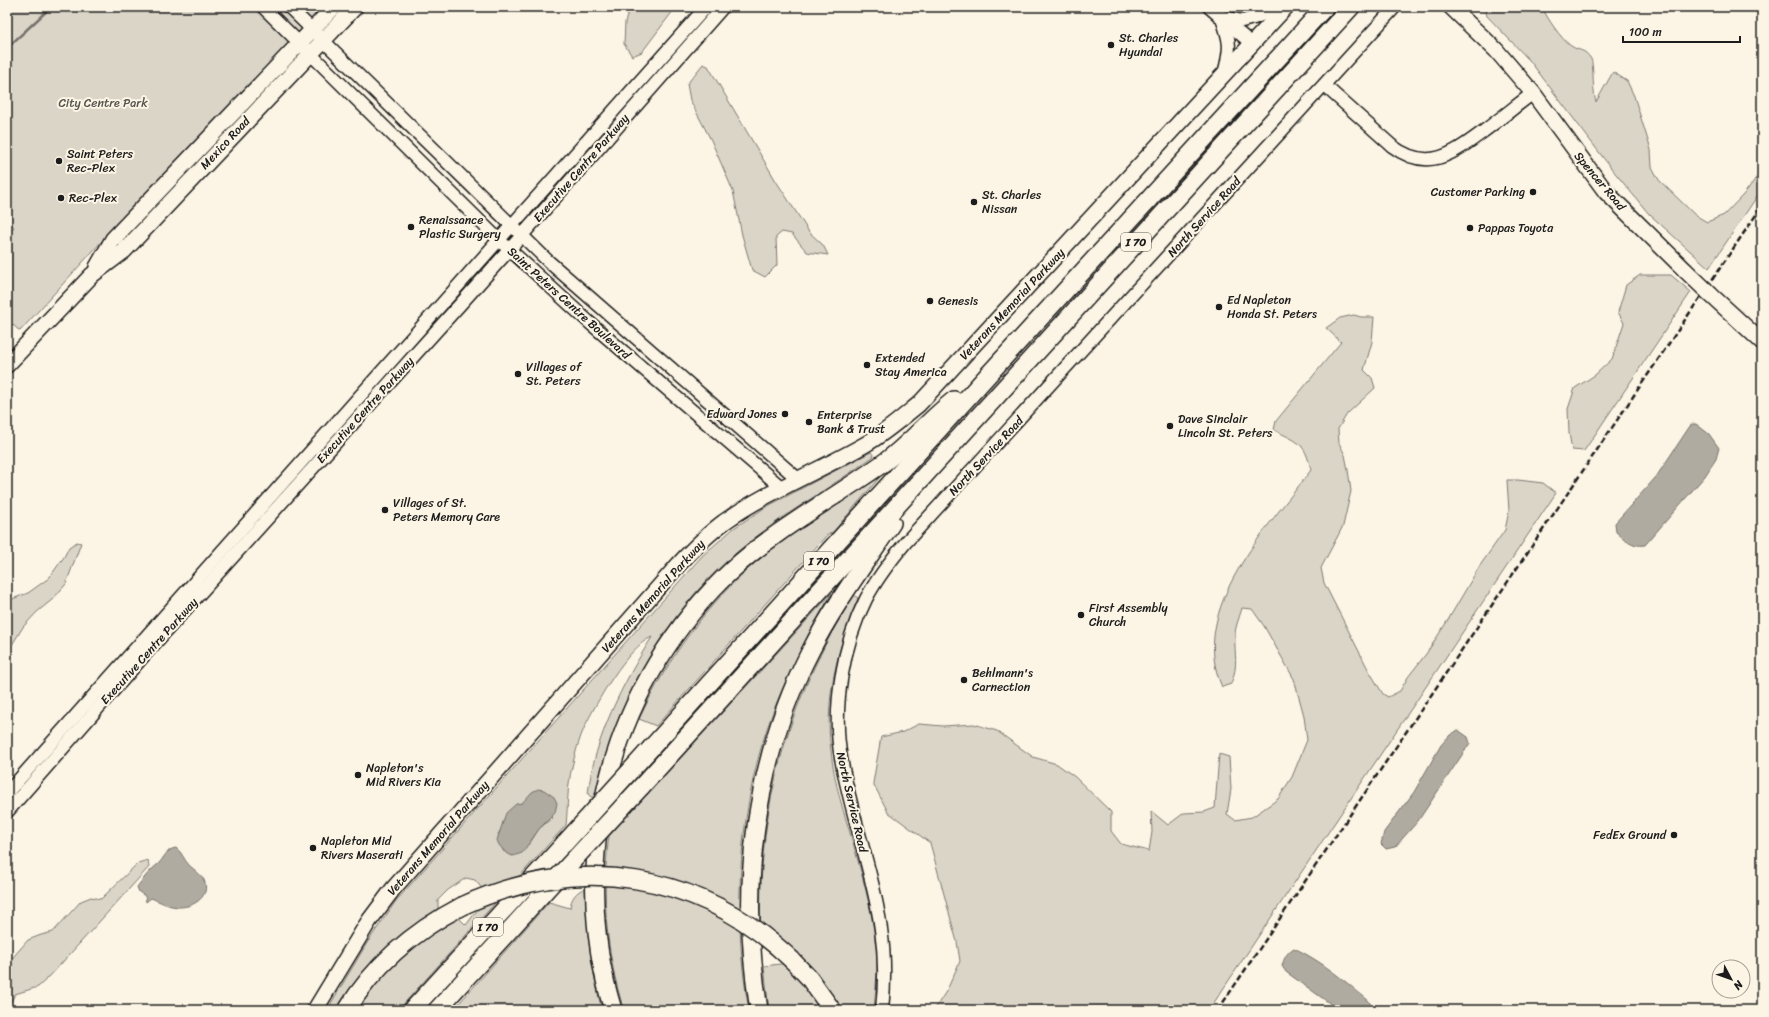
<svg xmlns="http://www.w3.org/2000/svg" width="1769" height="1017" font-family="Sriracha,sans-serif">
	<style>
		.green { fill: #dbd5c8; stroke: #7c7872; fill-rule: evenodd }
		.water { fill: #b0aba1; stroke: #75726c }
		.lines { fill: none; stroke-linecap: round; stroke-linejoin: round }
		.stream { stroke: #75726c; stroke-width: 2.5 }
		.minor-casing { stroke: #1c1c1c; stroke-width: 15 }
		.major-casing { stroke: #1c1c1c; stroke-width: 18 }
		.highway-casing { stroke: #1c1c1c; stroke-width: 20 }
		.minor { stroke: #fcf5e5; stroke-width: 12 }
		.major { stroke: #fcf5e5; stroke-width: 15 }
		.highway { stroke: #fcf5e5; stroke-width: 17 }
		.rail { stroke: #1c1c1c; stroke-width: 2.5; stroke-dasharray: 6 3; stroke-linecap: butt }
		.major-bridge-casing { stroke: #1c1c1c; stroke-width: 18; stroke-linecap: butt }
		.highway-bridge-casing { stroke: #1c1c1c; stroke-width: 20; stroke-linecap: butt }
		.major-bridge { stroke: #fcf5e5; stroke-width: 15 }
		.highway-bridge { stroke: #fcf5e5; stroke-width: 17 }
		.poi-dot { fill: #1c1c1c; stroke: #fcf5e5; stroke-width: 1.5 }
		.labels { text-anchor: middle; stroke-width: 4; stroke-linejoin: round; paint-order: stroke }
		.shield { fill: #fcf5e5; stroke: #5f5d58; stroke-width: 1 }
		.shield-label { font-size: 11px; font-weight: bold; fill: #1c1c1c }
		.poi-label { font-size: 12px; fill: #1c1c1c; stroke: #fcf5e5; text-anchor: start }
		.park-label { font-size: 12px; fill: #555450; stroke: #fcf5e5 }
		.street-label { font-size: 12px; fill: #1c1c1c; stroke: #fcf5e5 }
	</style>
	<rect width="100%" height="100%" fill="#fcf5e5"/>
	<filter id="ink" filterUnits="userSpaceOnUse"><feTurbulence type="fractalNoise" baseFrequency=".025" numOctaves="2"/><feDisplacementMap in="SourceGraphic" scale="8" xChannelSelector="R" yChannelSelector="G"/><feConvolveMatrix kernelMatrix="1 2 1 2 8 2 1 2 1" color-interpolation-filters="sRGB"/></filter>
	<g filter="url(#ink)">
		<g class="green">
			<polygon points="7,7 327,7 144,195 20,331 7,320 7,235 14,227 7,220"/>
			<polygon points="630,7 676,7 642,52 632,56 624,44 625,22"/>
			<path d="M1484 7H1542C1547 18 1561 39 1571 46 1580 52 1584 48 1591 59 1594 65 1592 90 1596 102L1613 72 1627 81 1634 96 1651 150 1652 167 1659 180 1695 215 1707 222 1724 215 1744 194 1762 170V189L1709 268 1649 214 1611 168 1530 61 1487 16Z"/>
			<polygon points="703,64 708,66 776,181 809,232 823,245 828,255 807,252 792,234 782,232 776,237 777,265 765,277 752,270 742,235 733,191 711,140 690,100 687,84"/>
			<polygon points="1640,275 1671,275 1691,292 1584,451 1572,450 1569,433 1568,409 1575,388 1595,375 1612,359 1624,323 1618,312 1626,285"/>
			<path d="M1354 315 1361 317H1374L1372 342 1364 370 1372 378 1375 388 1347 414 1338 429 1339 443 1345 455 1348 470 1351 491 1343 526 1321 568 1324 583 1368 669 1383 694 1388 697 1400 691 1408 677 1426 654 1448 620 1479 567 1505 530 1509 511 1507 480H1518L1543 483 1556 493 1209 1010H934L947 990 960 961 957 942 930 843 888 812 873 783 881 737 903 732 919 724 943 726 974 724 997 731 1033 757 1057 764 1075 777 1111 812V831L1121 844 1149 851 1152 832 1151 811 1168 825 1184 813 1204 812 1215 808 1219 754 1229 757 1231 789 1227 814 1235 820 1252 817 1278 799 1292 777 1307 740 1304 716 1294 679 1264 626 1252 609 1242 608C1240 616 1235 627 1235 635 1234 656 1239 663 1231 684L1222 687C1187 609 1268 528 1311 470 1305 442 1298 442 1274 430L1276 421 1341 342 1326 328 1340 318Z"/>
			<path d="M871 452 874 456C829 489 779 516 736 553 662 616 616 703 595 797H591L588 794C594 738 623 683 652 637 628 646 596 703 585 726 579 739 575 754 572 767 567 787 568 806 566 825L398 1010H352L391 963 456 915 466 925 488 896 475 880 466 878 448 890 438 900V912L340 1010H327L367 943 396 901 702 556 734 528 766 507ZM522 803 552 818 539 829 530 843 513 856 503 851 498 834 502 828 504 819Z"/>
			<path d="M880 477 833 532 826 536 656 726 639 719C669 657 705 606 757 561 795 529 839 504 880 477Z"/>
			<polygon points="77,542 81,543 66,584 53,599 37,612 23,627 7,653 7,601 28,593 49,578 64,557 69,547"/>
			<path d="M832 593C810 631 789 670 773 712 739 800 731 918 749 1010H624C606 954 601 895 609 836Z"/>
			<path d="M854 595 858 598C838 647 824 698 831 751 834 783 844 813 853 843 864 882 876 923 877 965 877 980 875 995 874 1010H840L796 953 780 939 761 940C756 812 786 703 854 595Z"/>
			<polygon points="148,860 149,867 50,976 38,987 15,994 7,1010 7,964 28,940 41,935 53,932 81,901 91,897 101,899 138,863"/>
			<path d="M585 888C587 930 591 969 602 1010H453L549 902 570 908C571 898 576 892 585 888Z"/>
			<polygon points="788,963 827,1010 769,1010 764,966"/>
		</g>
		<g class="water">
			<path d="M1693 424H1696L1709 434 1719 448 1716 459 1705 476 1645 545C1633 547 1625 540 1616 532L1615 523 1656 477 1690 426Z"/>
			<polygon points="1458,730 1468,737 1470,743 1418,821 1395,847 1386,849 1381,844 1384,832 1414,792 1441,745 1450,735"/>
			<polygon points="538,789 544,790 554,797 557,803 555,813 539,829 522,853 513,856 507,854 499,845 497,840 506,813 516,804 522,803 532,792"/>
			<path d="M176 848C182 852 184 860 189 865 194 870 201 874 204 880 211 896 194 907 180 907 169 907 161 902 151 898L146 902 145 896 139 892 137 887C143 879 150 870 158 864 164 859 166 849 176 848Z"/>
			<path d="M1294 948C1322 961 1346 982 1369 1001L1371 1006 1370 1010H1339L1286 972 1282 966C1284 958 1287 952 1294 948Z"/>
		</g>
		<g class="lines">
			<polyline class="stream" points="7,48 51,7"/>
			<g class="minor-casing">
				<g id="minor">
					<polyline points="263,7 499,240 590,323 781,487"/>
					<polyline points="289,7 548,261 798,479"/>
					<polyline points="1209,7 1252,44"/>
					<polyline points="1221,16 1242,21 1254,18 1280,7"/>
					<path d="M1221 16C1231 42 1231 48 1224 74"/>
					<path d="M1324 85 1392 146C1428 173 1453 154 1484 131 1500 119 1516 106 1533 93"/>
					<polyline points="7,793 706,7"/>
					<polyline points="7,812 148,651 510,249 723,7"/>
					<path d="M882 1010C885 983 885 956 881 929 873 871 851 816 841 758 832 708 843 644 866 599 877 578 891 560 906 542L1395 7"/>
				</g>
			</g>
			<g class="major-casing">
				<g id="major">
					<polyline points="1451,7 1496,50 1533,93 1606,192 1685,270"/>
					<polyline points="97,267 113,239 334,7"/>
					<polyline points="1711,295 1762,342"/>
					<polyline points="7,365 92,275 124,251 355,7"/>
					<path d="M315 1010 369 921 393 889 679 564C693 549 708 534 724 522 768 491 819 471 866 444 885 433 902 418 919 404L1286 7"/>
				</g>
			</g>
			<g class="highway-casing">
				<g id="highway">
					<polyline points="651,748 988,375 1325,7"/>
					<polyline points="641,787 1351,7"/>
					<polyline points="792,960 809,978 832,1010"/>
					<path d="M347 1010C374 965 416 930 462 906"/>
					<polyline points="412,1010 564,844"/>
					<polyline points="437,1010 555,880"/>
					<path d="M613 1010C565 854 613 680 733 569 779 527 835 498 886 461 910 443 930 419 954 400"/>
					<path d="M759 1010C739 889 754 760 811 650 834 605 864 565 892 523"/>
				</g>
			</g>
			<use href="#minor" class="minor"/>
			<use href="#major" class="major"/>
			<use href="#highway" class="highway"/>
			<polyline class="rail" points="1218,1010 1762,206"/>
			<g class="major-bridge-casing">
				<polyline id="major-bridge" points="1685,270 1711,295"/>
			</g>
			<g class="highway-bridge-casing">
				<g id="highway-bridge">
					<polyline points="564,844 651,748"/>
					<polyline points="555,880 641,787"/>
					<path d="M462 906C578 853 699 871 792 960"/>
				</g>
			</g>
			<use href="#major-bridge" class="major-bridge"/>
			<use href="#highway-bridge" class="highway-bridge"/>
		</g>
	</g>
	<g class="poi-dot">
		<circle cx="1111" cy="45" r="4"/>
		<circle cx="59" cy="161" r="4"/>
		<circle cx="1533" cy="192" r="4"/>
		<circle cx="61" cy="198" r="4"/>
		<circle cx="974" cy="202" r="4"/>
		<circle cx="411" cy="227" r="4"/>
		<circle cx="1470" cy="228" r="4"/>
		<circle cx="930" cy="301" r="4"/>
		<circle cx="1219" cy="307" r="4"/>
		<circle cx="867" cy="365" r="4"/>
		<circle cx="518" cy="374" r="4"/>
		<circle cx="785" cy="414" r="4"/>
		<circle cx="809" cy="422" r="4"/>
		<circle cx="1170" cy="426" r="4"/>
		<circle cx="385" cy="510" r="4"/>
		<circle cx="1081" cy="615" r="4"/>
		<circle cx="964" cy="680" r="4"/>
		<circle cx="358" cy="775" r="4"/>
		<circle cx="1674" cy="835" r="4"/>
		<circle cx="313" cy="848" r="4"/>
	</g>
	<g class="labels">
		<g class="shield">
			<rect x="1121" y="233" width="30" height="18" rx="3"/>
			<rect x="804" y="552" width="30" height="18" rx="3"/>
			<rect x="473" y="918" width="30" height="18" rx="3"/>
		</g>
		<g class="shield-label">
			<text x="1136" y="246">I 70</text>
			<text x="819" y="565">I 70</text>
			<text x="488" y="931">I 70</text>
		</g>
		<g class="poi-label">
			<text x="1119" y="42">St. Charles<tspan x="1119" dy="14">Hyundai</tspan></text>
			<text x="67" y="158">Saint Peters<tspan x="67" dy="14">Rec-Plex</tspan></text>
			<text x="1525" y="196" text-anchor="end">Customer Parking</text>
			<text x="982" y="199">St. Charles<tspan x="982" dy="14">Nissan</tspan></text>
			<text x="69" y="202">Rec-Plex</text>
			<text x="419" y="224">Renaissance<tspan x="419" dy="14">Plastic Surgery</tspan></text>
			<text x="1478" y="232">Pappas Toyota</text>
			<text x="1227" y="304">Ed Napleton<tspan x="1227" dy="14">Honda St. Peters</tspan></text>
			<text x="938" y="305">Genesis</text>
			<text x="875" y="362">Extended<tspan x="875" dy="14">Stay America</tspan></text>
			<text x="526" y="371">Villages of<tspan x="526" dy="14">St. Peters</tspan></text>
			<text x="777" y="418" text-anchor="end">Edward Jones</text>
			<text x="817" y="419">Enterprise<tspan x="817" dy="14">Bank &amp; Trust</tspan></text>
			<text x="1178" y="423">Dave Sinclair<tspan x="1178" dy="14">Lincoln St. Peters</tspan></text>
			<text x="393" y="507">Villages of St.<tspan x="393" dy="14">Peters Memory Care</tspan></text>
			<text x="1089" y="612">First Assembly<tspan x="1089" dy="14">Church</tspan></text>
			<text x="972" y="677">Behlmann's<tspan x="972" dy="14">Carnection</tspan></text>
			<text x="366" y="772">Napleton's<tspan x="366" dy="14">Mid Rivers Kia</tspan></text>
			<text x="1666" y="839" text-anchor="end">FedEx Ground</text>
			<text x="321" y="845">Napleton Mid<tspan x="321" dy="14">Rivers Maserati</tspan></text>
		</g>
		<g class="park-label">
			<text x="103" y="107">City Centre Park</text>
		</g>
		<g class="street-label">
			<text transform="translate(225 143) rotate(-47)" y="4">Mexico Road</text>
			<text transform="translate(581 168) rotate(-49)" y="4">Executive Centre Parkway</text>
			<text transform="translate(1600 181) rotate(50)" y="4">Spencer Road</text>
			<text transform="translate(1204 217) rotate(-48)" y="4">North Service Road</text>
			<text transform="translate(569 303) rotate(42)" y="4">Saint Peters Centre Boulevard</text>
			<text transform="translate(1012 304) rotate(-47)" y="4">Veterans Memorial Parkway</text>
			<text transform="translate(365 410) rotate(-48)" y="4">Executive Centre Parkway</text>
			<text transform="translate(986 456) rotate(-47)" y="4">North Service Road</text>
			<text transform="translate(653 596) rotate(-48)" y="4">Veterans Memorial Parkway</text>
			<text transform="translate(149 651) rotate(-48)" y="4">Executive Centre Parkway</text>
			<text transform="translate(852 802) rotate(77)" y="4">North Service Road</text>
			<text transform="translate(438 838) rotate(-49)" y="4">Veterans Memorial Parkway</text>
		</g>
	</g>
	<rect width="1769" height="1017" fill="none" stroke="#fcf5e5" stroke-width="24"/>
	<rect x="12" y="12" width="1745" height="993" fill="none" stroke="#1c1c1c" stroke-width="1.5" filter="url(#ink)"/>
	<g transform="translate(1731 979) rotate(131)"><circle r="19" fill="#fcf5e5" stroke="#a29e95"/>
	<path d="M0-3L7 15L0 10L-7 15Z" fill="#1c1c1c"/>
	<text y="-6" font-size="11" font-weight="bold" text-anchor="middle" fill="#1c1c1c">N</text>
	</g>
	<path d="M1623 36v6h117v-6" fill="none" stroke="#1c1c1c" stroke-width="2"/>
	<text x="1629" y="36" font-size="12" fill="#1c1c1c" stroke="#fcf5e5" stroke-width="3" paint-order="stroke">100 m</text>
</svg>
